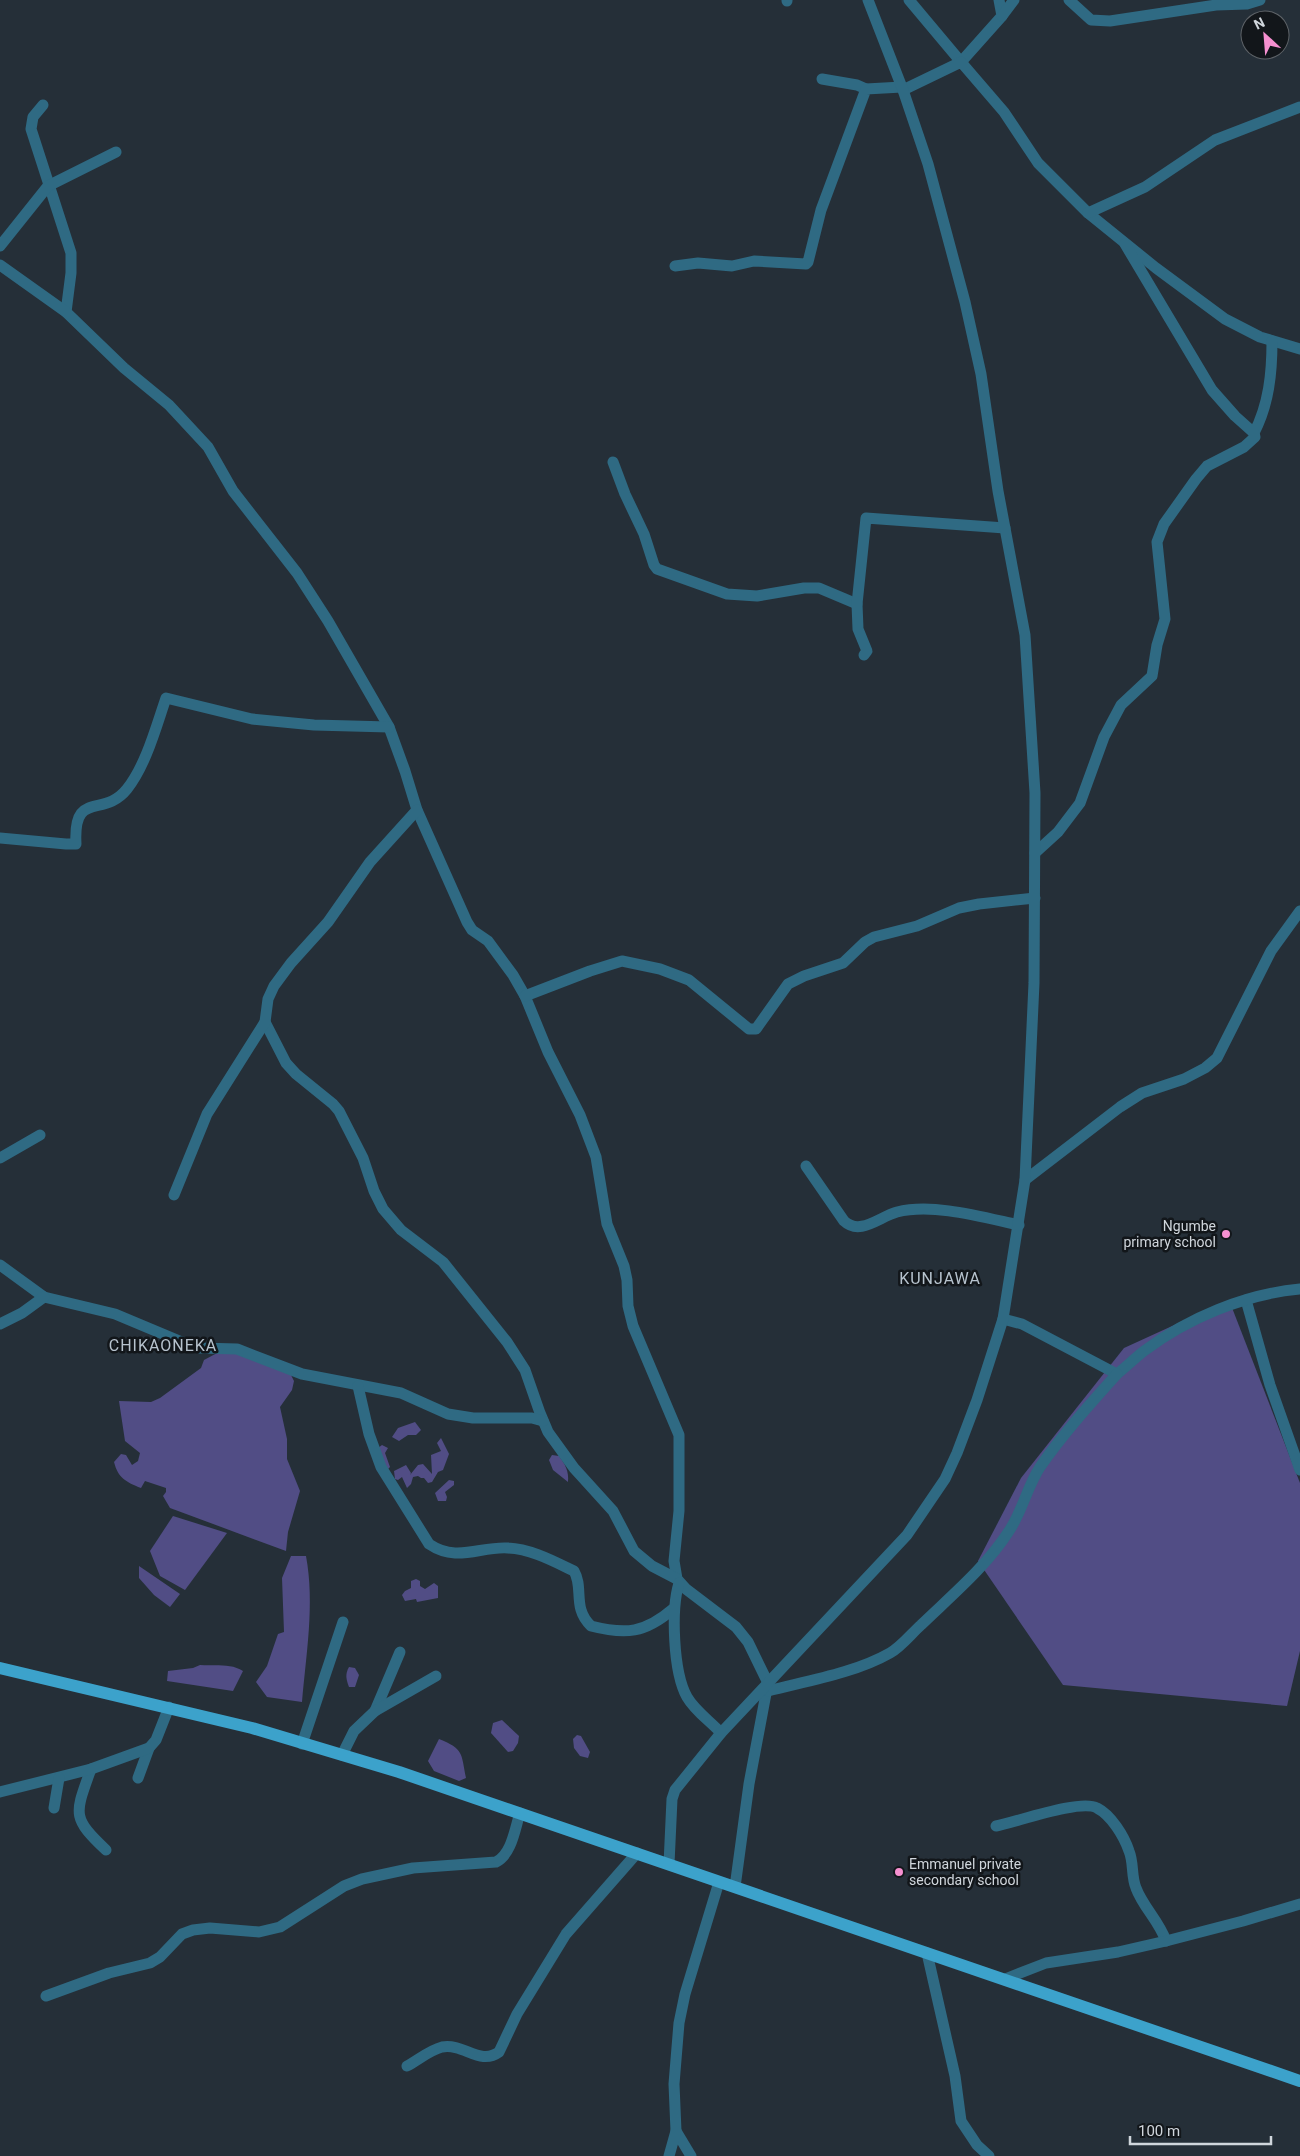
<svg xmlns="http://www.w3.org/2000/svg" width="1300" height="2156" font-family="Roboto,sans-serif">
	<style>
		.green { fill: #514d85 }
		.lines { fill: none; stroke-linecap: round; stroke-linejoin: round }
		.minor { stroke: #2f6a83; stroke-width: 11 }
		.major { stroke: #3ca2cb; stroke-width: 12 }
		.poi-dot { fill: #f690d0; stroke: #12161a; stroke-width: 2 }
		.labels { text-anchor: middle; stroke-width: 5; stroke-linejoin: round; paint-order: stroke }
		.poi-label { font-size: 14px; fill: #d0d6dc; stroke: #12161a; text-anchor: end }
		.quarter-label { font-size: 16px; letter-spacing: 1px; fill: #b7c3ce; stroke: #12161a }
	</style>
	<rect width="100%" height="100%" fill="#252f38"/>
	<g class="green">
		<polygon points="1229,1300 1300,1483 1300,1651 1287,1706 1063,1685 978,1561 1021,1478 1124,1348"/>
		<path d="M232 1350 289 1371 294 1381 292 1390 280 1407 287 1439V1459L300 1491 288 1532 286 1551 170 1508 163 1496 166 1492V1488L145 1481 141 1488C126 1482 118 1478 114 1462L121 1454 126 1455 132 1465 138 1461 140 1453 125 1441 119 1401 151 1402 160 1398 201 1368 204 1360 219 1352Z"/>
		<polygon points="415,1422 421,1430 416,1435 408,1435 399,1441 392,1437 398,1428"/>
		<polygon points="441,1438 449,1454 443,1470 438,1472 432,1482 428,1483 424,1478 421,1478 418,1476 413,1477 411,1484 407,1488 402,1477 398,1480 395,1479 394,1471 406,1465 411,1473 410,1475 418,1465 423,1464 432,1474 431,1455 441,1451 437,1443"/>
		<polygon points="382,1445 388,1448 385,1453 390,1467 386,1471 378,1448"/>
		<path d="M552 1455 559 1456C565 1464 569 1471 568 1482L553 1470 549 1460Z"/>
		<polygon points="449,1480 454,1481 454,1485 445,1492 447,1497 446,1501 438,1501 435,1493"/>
		<polygon points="173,1516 227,1533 185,1590 160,1576 150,1551"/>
		<path d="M291 1556H306C315 1604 306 1655 302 1702L267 1697 256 1682 267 1666 278 1634 284 1632 282 1578Z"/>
		<polygon points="139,1566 180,1594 170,1607 154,1595 139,1578"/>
		<polygon points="416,1579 420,1581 420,1586 425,1589 434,1583 438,1586 438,1598 417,1602 416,1599 405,1601 402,1595 405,1591 411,1588 411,1581"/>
		<path d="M200 1665C215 1666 231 1663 243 1671L233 1691 167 1681 168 1671 193 1668Z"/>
		<path d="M349 1667 355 1668 359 1675 355 1687H349C346 1679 345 1674 349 1667Z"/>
		<polygon points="502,1720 519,1736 518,1743 513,1751 508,1752 491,1733 493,1723"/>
		<polygon points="577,1735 581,1736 590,1752 588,1758 580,1756 574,1748 573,1739"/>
		<path d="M439 1739C464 1749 461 1753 466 1778L459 1781 434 1771 428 1761Z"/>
	</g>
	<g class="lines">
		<g class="minor">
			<polyline points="909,0 961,62 1002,16 999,0"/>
			<polyline points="1069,0 1091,20 1110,21 1216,5 1247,4 1260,0"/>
			<polyline points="787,1 787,0"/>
			<polyline points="1002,16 1014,0"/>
			<polyline points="822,79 857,85 866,89"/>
			<polyline points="903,90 961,62 1004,112 1038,163 1088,213 1156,268 1225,319 1260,337 1300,349"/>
			<polyline points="43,105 33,117 31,129 71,253 71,273 66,312"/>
			<polyline points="1088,213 1145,187 1215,140 1300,107"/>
			<polyline points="0,246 48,186 116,152"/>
			<polyline points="0,265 66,312 124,368 169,405 208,447 233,491 297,573 328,621 389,727 405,771 417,810 467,922 472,930 488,941 513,975 525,996 548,1052 580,1115 596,1157 607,1224 624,1266 627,1280 628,1306 633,1326 679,1435 679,1511 674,1561 677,1579 686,1589 736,1627 748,1642 768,1683 749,1784 735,1887"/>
			<polyline points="675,266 698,263 732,266 754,261 806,264 808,262 821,210 866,89 902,87"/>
			<path d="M1254 433C1269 404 1272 373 1272 341"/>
			<polyline points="613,462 625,494 644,534 654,565 657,569 727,594 757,596 804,588 819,588 857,604"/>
			<polyline points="864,655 867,651 858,629 857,604 866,518 1005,528"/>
			<path d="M0 838 66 844H76C73 789 103 819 127 789 146 765 156 727 166 698L252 719 314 725 389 727"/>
			<polyline points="1035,853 1058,832 1080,803 1104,737 1121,705 1152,676 1157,645 1165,619 1157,542 1164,524 1196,479 1207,466 1244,447 1255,437 1254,433 1235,416 1212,390 1125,244"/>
			<polyline points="525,996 590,971 622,961 660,969 689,980 749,1029 756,1029 788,984 804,976 843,963 865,942 874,937 917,926 959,908 979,904 1035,898"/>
			<polyline points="265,1022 286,1063 296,1074 333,1104 339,1111 363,1158 374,1191 383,1209 401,1230 443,1262 507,1342 525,1370 540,1413 548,1432 574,1468 613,1511 634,1551 652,1566 677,1579"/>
			<polyline points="0,1158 40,1135"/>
			<path d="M806 1166 844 1221C860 1236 879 1217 897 1212 933 1203 982 1217 1019 1225"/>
			<polyline points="1025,1180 1120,1107 1142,1093 1184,1079 1205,1068 1217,1058 1271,951 1300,911"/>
			<polyline points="174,1195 207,1114 265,1022 268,999 274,986 291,963 328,922 370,862 417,810"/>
			<polyline points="0,1265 44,1297 115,1314 189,1345 200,1348 237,1349 302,1374 401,1393 448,1414 473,1418 532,1418 543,1421"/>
			<polyline points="1246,1300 1270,1385 1300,1470"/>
			<path d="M1003 1319 1022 1324 1117 1374C1126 1367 1135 1358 1144 1351 1188 1318 1245 1294 1300 1289"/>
			<polyline points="0,1324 22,1313 44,1297"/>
			<path d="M358 1386 369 1434 381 1467 429 1544C457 1563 480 1546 508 1548 531 1549 553 1561 574 1571 584 1588 572 1608 591 1626 626 1635 645 1633 673 1609"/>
			<path d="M679 1583C671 1609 673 1672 687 1697 695 1711 710 1721 721 1733"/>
			<path d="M768 1691C807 1681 855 1673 890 1653 901 1647 911 1634 921 1625 951 1596 986 1567 1009 1531 1022 1512 1027 1487 1040 1467 1063 1434 1090 1404 1117 1374"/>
			<polyline points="375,1711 400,1652"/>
			<polyline points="302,1744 343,1622"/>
			<polyline points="342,1755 354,1731 375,1711 436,1676"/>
			<path d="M91 1769C75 1814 71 1817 106 1850"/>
			<polyline points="138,1778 149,1748"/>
			<polyline points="0,1792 91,1769 149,1748 156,1740 169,1707"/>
			<polyline points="54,1808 59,1778"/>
			<path d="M996 1826C1017 1822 1080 1799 1097 1808 1111 1815 1124 1836 1129 1851 1134 1863 1131 1876 1136 1888 1143 1907 1159 1921 1166 1941"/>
			<polyline points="669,1864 672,1799 675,1790 721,1733 907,1535 945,1479 957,1453 977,1400 1003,1319 1025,1180 1034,983 1035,793 1025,635 998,491 981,374 965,302 928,164 903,90 868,0"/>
			<polyline points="927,1953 955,2076 961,2121 977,2145 989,2156"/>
			<polyline points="1005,1979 1046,1963 1118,1952 1166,1941 1243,1921 1300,1904"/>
			<path d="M46 1996 109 1973 150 1963 160 1957 182 1934 193 1930 210 1928 259 1932 280 1927 344 1886 362 1879 413 1868 496 1862C512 1854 515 1828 520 1813"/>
			<path d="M407 2066C418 2060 430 2050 442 2047 464 2043 480 2066 499 2052L517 2014 566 1934 637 1853"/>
			<polyline points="676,2131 691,2156"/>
			<polyline points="669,2156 676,2131 674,2084 679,2023 685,1994 719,1882"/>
		</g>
		<polyline class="major" points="0,1668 252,1728 399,1772 1300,2081"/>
	</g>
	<g class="poi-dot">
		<circle cx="1226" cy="1234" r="5"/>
		<circle cx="899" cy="1872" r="5"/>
	</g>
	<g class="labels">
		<g class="poi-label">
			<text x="1216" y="1231">Ngumbe<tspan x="1216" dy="16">primary school</tspan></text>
			<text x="909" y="1869" text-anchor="start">Emmanuel private<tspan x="909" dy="16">secondary school</tspan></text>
		</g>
		<g class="quarter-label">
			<text x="940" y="1284">KUNJAWA</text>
			<text x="163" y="1351">CHIKAONEKA</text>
		</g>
	</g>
	<g transform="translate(1265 35) rotate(334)"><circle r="24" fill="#12161a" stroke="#5e6368"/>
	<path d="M0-4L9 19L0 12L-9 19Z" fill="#f690d0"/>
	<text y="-8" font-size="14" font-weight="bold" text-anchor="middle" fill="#d0d6dc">N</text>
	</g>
	<path d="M1130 2136v8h141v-8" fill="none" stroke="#d0d6dc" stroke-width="2.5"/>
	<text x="1138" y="2136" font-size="15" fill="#d0d6dc" stroke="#12161a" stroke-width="4" paint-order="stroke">100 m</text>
</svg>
